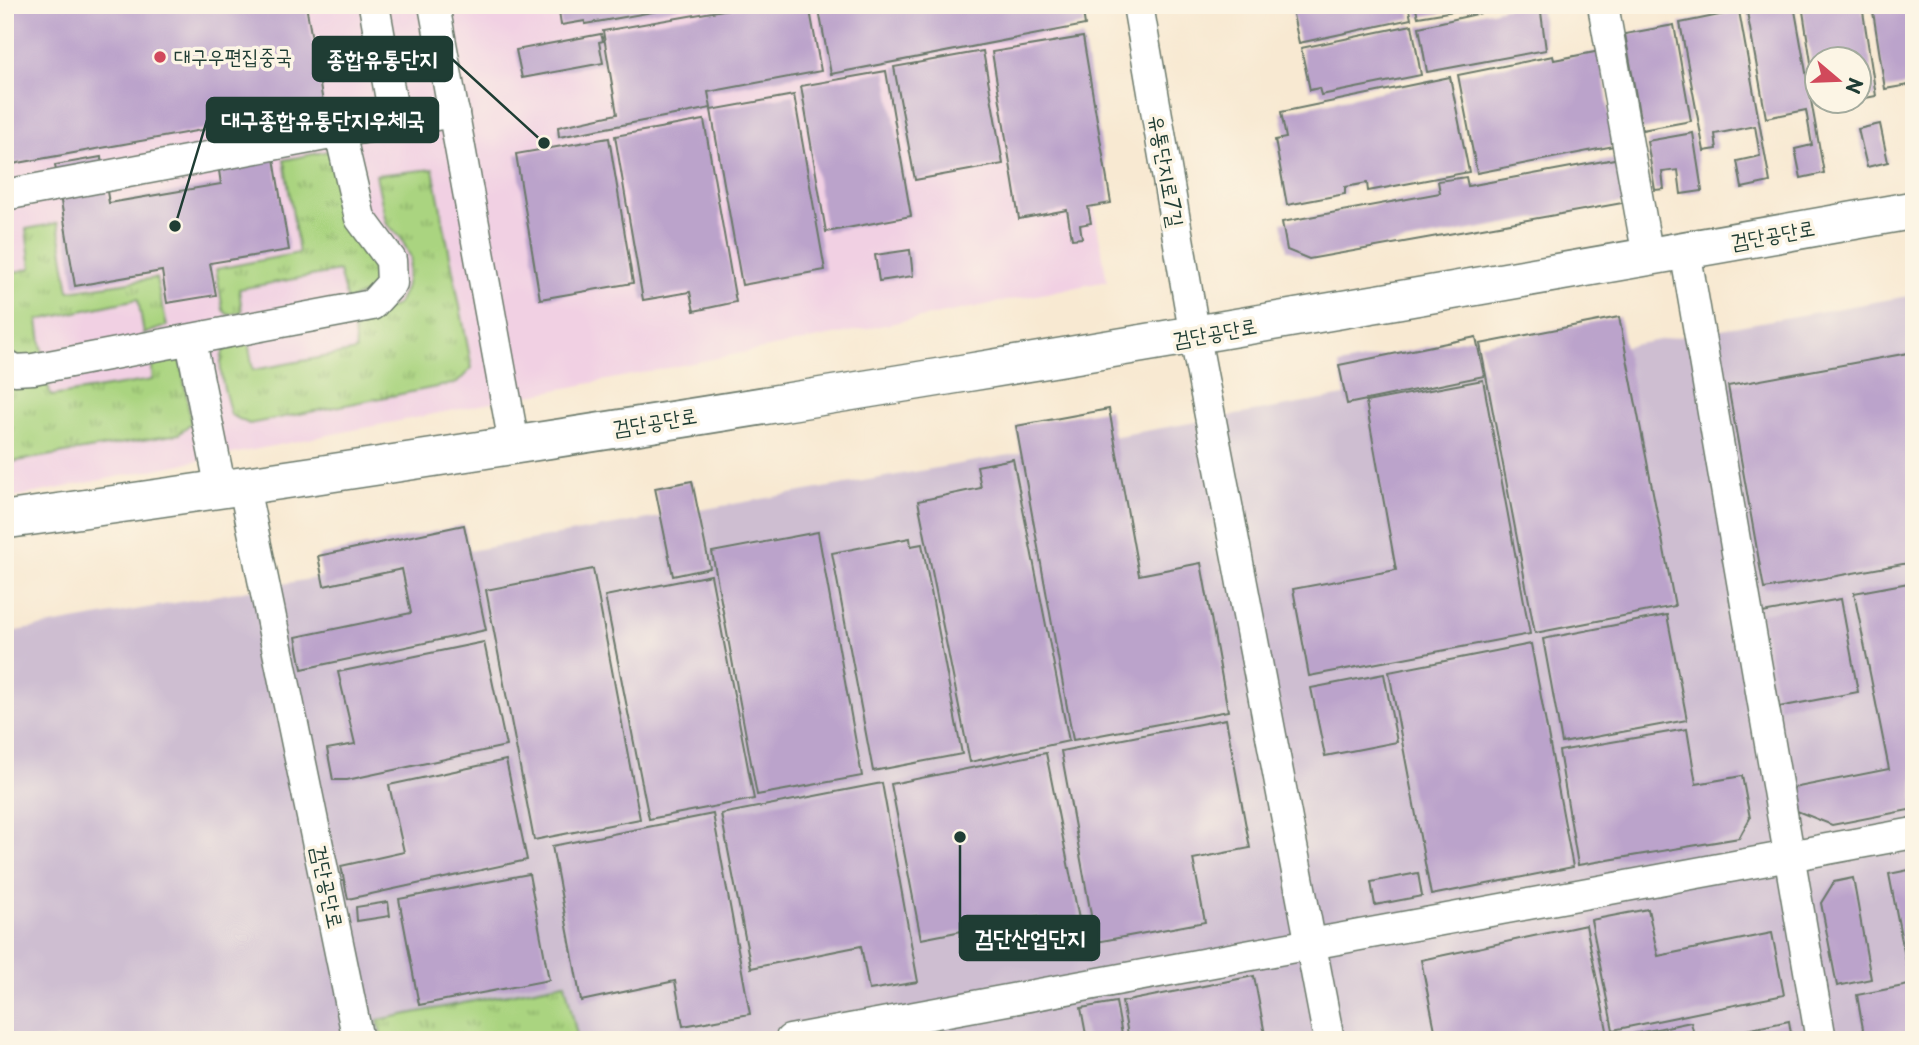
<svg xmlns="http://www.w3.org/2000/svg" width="1919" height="1045" font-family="'Playpen Sans','Poor Story',sans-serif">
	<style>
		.built { fill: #f1d0e3 }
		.industrial { fill: #cebed1 }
		.grass { fill: url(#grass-tufts); stroke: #64885a; stroke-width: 2 }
		.building { fill: #bba3cb }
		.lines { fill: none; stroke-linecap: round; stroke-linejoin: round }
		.minor-casing { stroke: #6b796b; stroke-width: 33 }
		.major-casing { stroke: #6b796b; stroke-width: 40 }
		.minor { stroke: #fff; stroke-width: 30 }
		.major { stroke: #fff; stroke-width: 37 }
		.poi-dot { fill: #d1495b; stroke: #fcf5e5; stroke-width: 2.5 }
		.labels { text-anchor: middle; stroke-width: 7; stroke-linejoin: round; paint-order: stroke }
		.poi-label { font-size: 21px; fill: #1f3d34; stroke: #fcf5e5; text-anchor: start }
		.street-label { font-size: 21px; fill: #1f3d34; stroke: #fcf5e5 }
		.leader { fill: none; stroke: #1f3d34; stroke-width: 2.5 }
		.callout-dot { fill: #1f3d34; stroke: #fcf5e5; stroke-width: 2.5 }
		.callout { fill: #1f3d34; stroke: #1f3d34; stroke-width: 2.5 }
		.callout-label { font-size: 23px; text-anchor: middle; font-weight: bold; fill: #fff }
	</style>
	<defs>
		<pattern id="grass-tufts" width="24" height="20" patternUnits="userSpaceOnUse" patternTransform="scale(1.75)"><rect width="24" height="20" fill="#aad480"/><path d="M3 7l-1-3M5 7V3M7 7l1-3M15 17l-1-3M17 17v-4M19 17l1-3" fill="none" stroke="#8aad6a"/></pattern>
	</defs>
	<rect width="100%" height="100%" fill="#fcf5e5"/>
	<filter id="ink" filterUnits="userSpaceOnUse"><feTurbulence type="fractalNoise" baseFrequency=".0143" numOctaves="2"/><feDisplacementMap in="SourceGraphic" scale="14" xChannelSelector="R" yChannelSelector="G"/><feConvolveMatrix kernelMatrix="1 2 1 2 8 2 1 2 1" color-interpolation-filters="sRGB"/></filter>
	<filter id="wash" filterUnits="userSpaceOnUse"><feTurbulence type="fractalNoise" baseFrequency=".00686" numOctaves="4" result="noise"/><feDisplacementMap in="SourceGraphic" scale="28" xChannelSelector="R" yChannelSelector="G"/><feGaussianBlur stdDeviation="1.57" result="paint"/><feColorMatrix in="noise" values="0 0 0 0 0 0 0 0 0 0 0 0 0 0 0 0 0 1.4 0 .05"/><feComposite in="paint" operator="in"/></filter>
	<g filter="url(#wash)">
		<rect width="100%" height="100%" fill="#f8e9d2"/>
		<polygon class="built" points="5,5 1058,5 1107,281 5,499"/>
		<polygon class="industrial" points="1914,295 1914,1040 5,1040 5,633"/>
		<g class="grass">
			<polygon points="333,150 346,225 365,243 382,270 375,289 347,301 339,271 239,289 242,312 228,315 223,310 216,269 299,253 284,160"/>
			<path d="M433 169 472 368 457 383 249 424 231 415C226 394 213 363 227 345L248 341 253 370 356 351 353 321 397 305 405 289 411 258 401 238 386 223 376 175Z"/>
			<polygon points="58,223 69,291 156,278 167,326 144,334 138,299 38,320 43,358 24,361 5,351 5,275 31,268 26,229"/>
			<polygon points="180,355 191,423 179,434 5,463 5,379 45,375 51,396 152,380 152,361"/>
			<polygon points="565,983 578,1040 382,1040 378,1020"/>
		</g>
		<g id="blocks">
			<g class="building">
				<polygon points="5,5 306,5 324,108 7,165"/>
				<polygon points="558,5 681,5 681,7 585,24 585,21 561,25"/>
				<polygon points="752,5 809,5 821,71 708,92 711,108 559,137 558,127 617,114 603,31"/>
				<polygon points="818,5 1082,5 1085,25 831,74"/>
				<polygon points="1291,5 1408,5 1411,19 1299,43"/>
				<polygon points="1415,5 1478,5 1478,7 1418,17"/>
				<polygon points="1517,5 1540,5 1546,50 1427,72 1419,27"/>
				<polygon points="1781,5 1794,5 1824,173 1801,178 1795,149 1812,145 1806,110 1766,118 1747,12"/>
				<polygon points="1802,5 1862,5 1876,96 1860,99 1860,60 1817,60 1816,94"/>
				<polygon points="1872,5 1914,5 1914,84 1885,89"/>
				<polygon points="1739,11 1770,182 1742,188 1737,161 1760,156 1755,126 1715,134 1717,149 1704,151 1680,23"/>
				<polygon points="1412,25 1421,75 1321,95 1319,88 1310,90 1301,48"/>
				<polygon points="1674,25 1691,121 1642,130 1625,34"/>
				<polygon points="601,34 603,41 599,42 603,63 522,78 516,50"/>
				<polygon points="1083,37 1111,203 1088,207 1091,223 1080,225 1082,238 1072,239 1067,210 1019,219 992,52"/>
				<polygon points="983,51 1003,164 915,180 894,67"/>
				<polygon points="1600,51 1614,146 1477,173 1458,75 1553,56 1554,60"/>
				<polygon points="886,71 911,216 826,232 801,86"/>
				<polygon points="1450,77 1469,172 1368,191 1367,183 1345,187 1345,194 1287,205 1275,140 1286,138 1281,112"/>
				<polygon points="794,95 825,270 742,285 711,110"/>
				<polygon points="704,120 736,302 694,311 690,292 643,300 615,136"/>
				<polygon points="1880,124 1888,162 1867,167 1858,129"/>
				<polygon points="269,128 289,250 210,263 216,295 167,303 162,271 75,286 55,165 101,157 109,203 221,184 214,137"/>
				<polygon points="1693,133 1702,191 1681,194 1678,170 1662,172 1664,189 1655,190 1647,141"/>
				<polygon points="609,138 633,283 540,299 516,154"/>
				<polygon points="1620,158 1628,202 1309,259 1287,250 1282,222 1440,193 1438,181 1466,177 1468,186"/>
				<polygon points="910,250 913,276 879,281 875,255"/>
				<polygon points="1619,317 1675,606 1535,633 1480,344"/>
				<polygon points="1476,337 1484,376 1347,404 1339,365"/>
				<polygon points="1914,352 1914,562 1764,589 1728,386"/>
				<polygon points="1483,380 1530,634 1309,676 1293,589 1396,570 1366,402"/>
				<polygon points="1109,409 1139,575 1201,563 1228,711 1073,740 1016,426"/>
				<polygon points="1013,459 1069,741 970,762 918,501 981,488 977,466"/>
				<polygon points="692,481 710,568 673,576 655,488"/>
				<polygon points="464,525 486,630 302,669 296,637 411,613 402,569 324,586 318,556"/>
				<polygon points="818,532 862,776 757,795 712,552"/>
				<polygon points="910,538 911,546 922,544 962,754 873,771 832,553"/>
				<polygon points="593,569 640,819 534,840 486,590"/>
				<polygon points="711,575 754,799 649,819 605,596"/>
				<polygon points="1914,582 1914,809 1832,825 1797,811 1793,788 1889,769 1854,593"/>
				<polygon points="1841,599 1858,692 1779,707 1762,613"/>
				<polygon points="1667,615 1687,720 1562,743 1543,639"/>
				<polygon points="484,642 506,746 347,780 333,780 327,749 355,744 338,672"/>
				<polygon points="1531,644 1573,867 1431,895 1389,672"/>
				<polygon points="1384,674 1397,742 1325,756 1311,688"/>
				<polygon points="1226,719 1250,848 1193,859 1205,922 1096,942 1061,751"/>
				<polygon points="1687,729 1696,784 1742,776 1750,818 1739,838 1578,865 1559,751"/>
				<polygon points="1046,753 1084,944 1045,951 1038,916 921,939 891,784"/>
				<polygon points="506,760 527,860 348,899 341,866 404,852 389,785"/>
				<polygon points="882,783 918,982 869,990 861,946 751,968 721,814"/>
				<polygon points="713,814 750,1014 683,1026 675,981 581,1001 552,846"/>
				<polygon points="1914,869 1914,971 1908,972 1889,874"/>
				<polygon points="1418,873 1422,896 1375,905 1371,882"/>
				<polygon points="529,874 549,980 419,1005 399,899"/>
				<polygon points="1853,878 1871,979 1837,986 1821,903 1834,882"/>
				<polygon points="388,902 390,916 357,921 356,907"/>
				<polygon points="1648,909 1658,956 1772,933 1784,995 1613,1030 1591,920"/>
				<polygon points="1586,925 1609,1040 1437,1040 1421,960"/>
				<polygon points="1254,976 1266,1040 1129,1040 1122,1002"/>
				<polygon points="1914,984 1914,1040 1865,1040 1857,995"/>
				<polygon points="1116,1002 1123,1040 1087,1040 1081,1008"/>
				<polygon points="1789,1021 1792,1040 1703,1040 1703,1039"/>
				<polygon points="1691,1022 1695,1040 1619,1040 1618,1037"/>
				<polygon points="965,1032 967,1040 938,1040 938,1037"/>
			</g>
		</g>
	</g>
	<g filter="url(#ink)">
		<use href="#blocks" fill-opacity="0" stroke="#6b796b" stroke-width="2"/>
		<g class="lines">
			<g class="minor-casing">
				<g id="minor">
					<polyline points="434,5 514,444"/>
					<polyline points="1138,5 1195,337 1329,1040"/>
					<polyline points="1603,5 1648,257"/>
					<polyline points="395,122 454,112"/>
					<polyline points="5,195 395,122 374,5"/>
					<polyline points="1685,250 1821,1040"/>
					<polyline points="191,341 221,490"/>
					<polyline points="5,364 15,370 33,369 372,305 392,283 391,260 360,218 340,133"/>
					<polyline points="244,487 358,1040"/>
					<polyline points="790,1040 1914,833"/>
				</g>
			</g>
			<g class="major-casing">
				<path id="major" d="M5 520C644 431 1279 322 1914 210"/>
			</g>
			<use href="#minor" class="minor"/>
			<use href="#major" class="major"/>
		</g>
	</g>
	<circle class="poi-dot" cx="160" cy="57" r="7"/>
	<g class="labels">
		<g class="poi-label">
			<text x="174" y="64">대구우편집중국</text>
		</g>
		<g class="street-label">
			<text transform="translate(1166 171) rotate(80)" y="7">유통단지로7길</text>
			<text transform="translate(1773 235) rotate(-10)" y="7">검단공단로</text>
			<text transform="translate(1215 333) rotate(-10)" y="7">검단공단로</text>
			<text transform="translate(655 422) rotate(-9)" y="7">검단공단로</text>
			<text transform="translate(327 887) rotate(78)" y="7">검단공단로</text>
		</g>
	</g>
	<path class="leader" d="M544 143L452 59M175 226L207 120M960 837L960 938"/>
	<g class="callout-dot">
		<circle cx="544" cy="143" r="7"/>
		<circle cx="175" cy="226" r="7"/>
		<circle cx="960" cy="837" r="7"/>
	</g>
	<g class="callout">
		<rect x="313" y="37" width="139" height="44" rx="7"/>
		<rect x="207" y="98" width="231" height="44" rx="7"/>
		<rect x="960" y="916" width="139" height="44" rx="7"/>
	</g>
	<g class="callout-label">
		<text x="382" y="67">종합유통단지</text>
		<text x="323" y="128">대구종합유통단지우체국</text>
		<text x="1030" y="946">검단산업단지</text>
	</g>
	<rect width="1919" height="1045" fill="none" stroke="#fcf5e5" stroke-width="28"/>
	<g transform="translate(1838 80) rotate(109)"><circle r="33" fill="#fcf5e5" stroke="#a4ab9e" stroke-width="2"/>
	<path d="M0-5L12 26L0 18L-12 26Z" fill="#d1495b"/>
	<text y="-10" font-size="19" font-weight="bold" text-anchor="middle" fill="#1f3d34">N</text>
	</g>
</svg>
